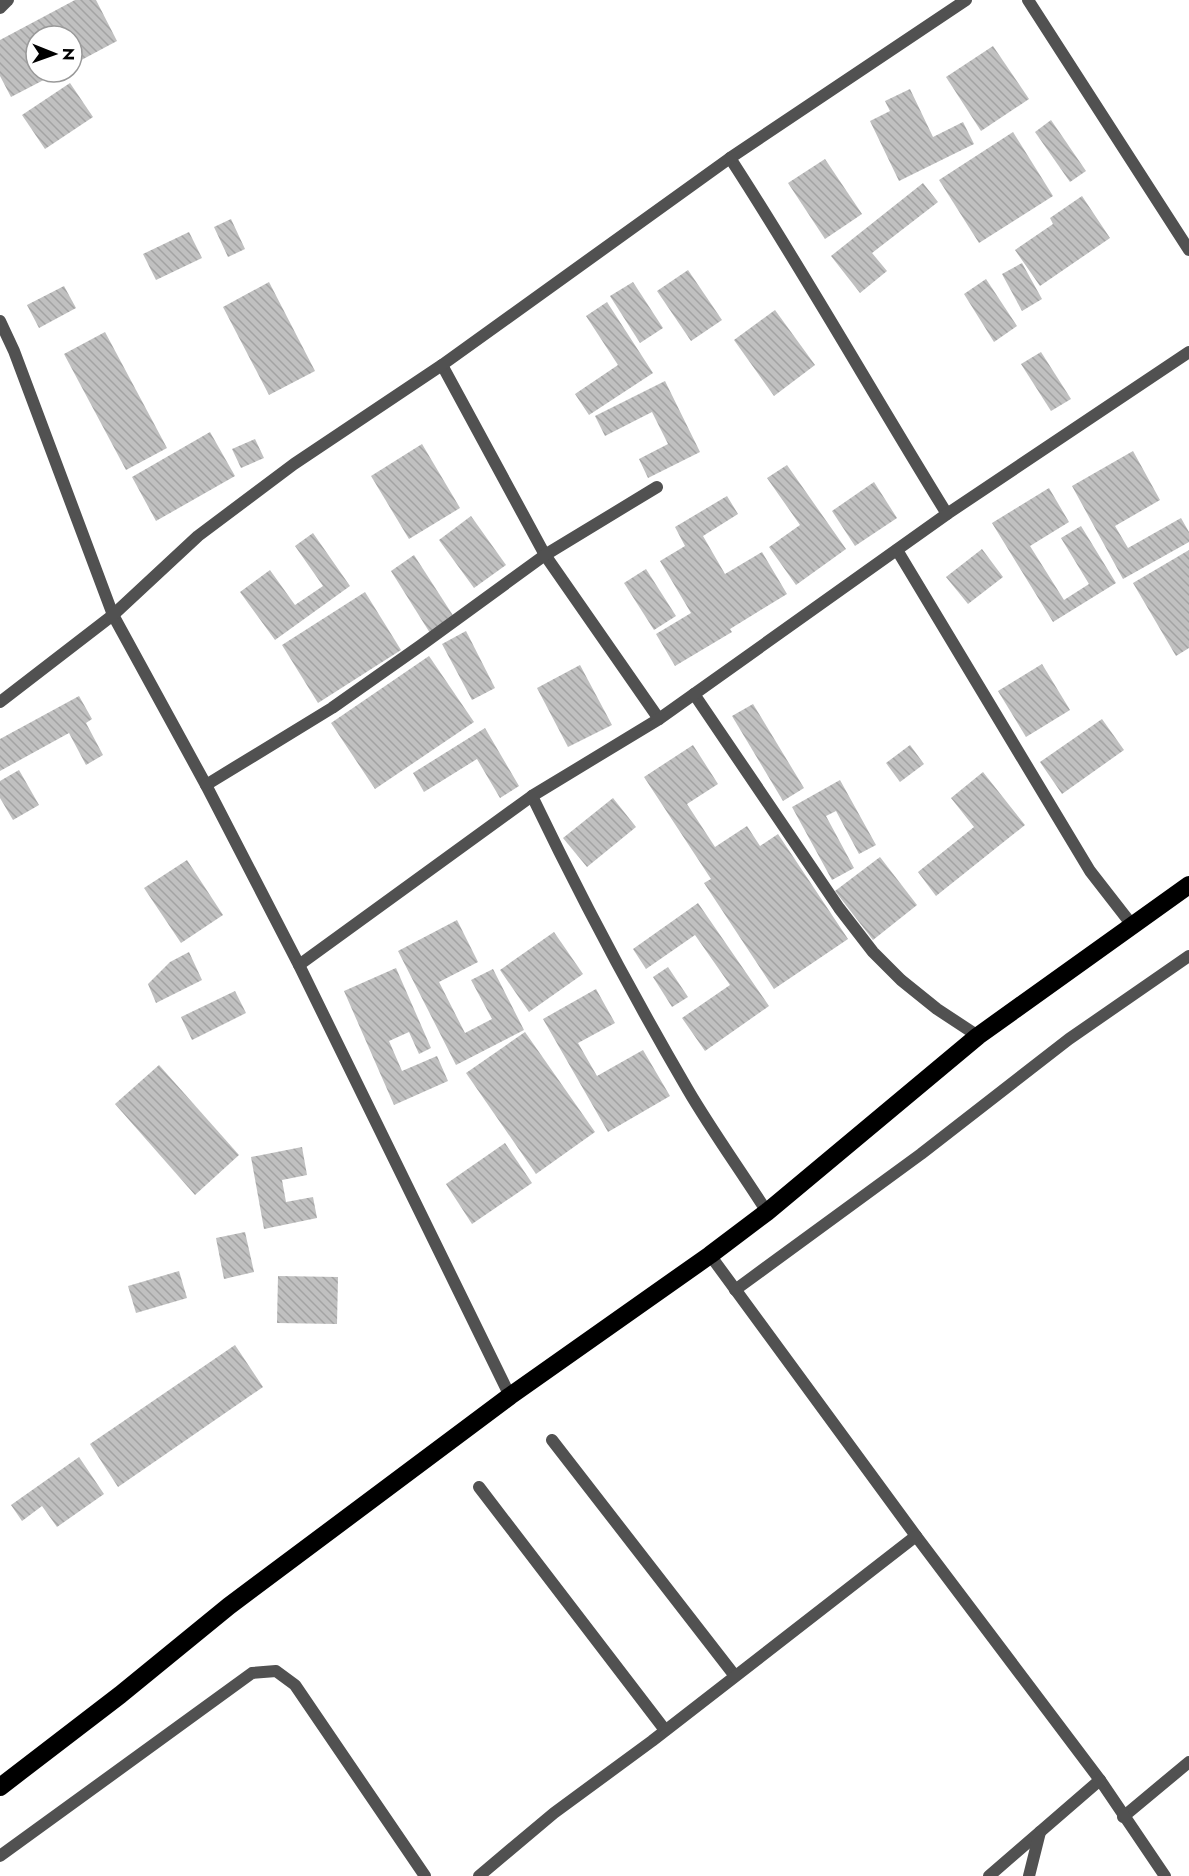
<svg xmlns="http://www.w3.org/2000/svg" width="1189" height="1876" font-family="Jost,sans-serif">
	<style>
		.building { fill: url(#building-back-hatch) }
		.lines { fill: none; stroke-linecap: round; stroke-linejoin: round }
		.lane { stroke: #515151; stroke-width: 12 }
		.street { stroke: #515151; stroke-width: 12 }
		.highway { stroke: #000; stroke-width: 18 }
	</style>
	<defs>
		<pattern id="building-back-hatch" width="6" height="6" patternUnits="userSpaceOnUse" patternTransform="scale(1.5)"><rect width="6" height="6" fill="#c0c0c0"/><path d="M-1 5l2 2M0 0l6 6M5-1l2 2" fill="none" stroke="#a3a3a3"/></pattern>
	</defs>
	<rect width="100%" height="100%" fill="#fff"/>
	<g class="building">
		<polygon points="75,0 96,0 117,41 72,65 72,36 36,36 36,72 59,72 11,97 0,76 0,40"/>
		<polygon points="993,46 1029,99 981,131 946,77"/>
		<polygon points="70,83 93,117 45,149 22,115"/>
		<polygon points="910,89 933,137 963,122 974,144 899,181 870,121 890,111 885,101"/>
		<polygon points="1051,120 1086,171 1070,182 1035,132"/>
		<polygon points="1013,132 1053,196 979,243 939,180"/>
		<polygon points="825,159 862,214 825,239 788,183"/>
		<polygon points="923,183 938,202 872,253 887,271 860,293 831,256"/>
		<polygon points="1082,196 1110,238 1040,286 1015,250 1053,224 1050,218"/>
		<polygon points="231,219 245,249 228,257 214,227"/>
		<polygon points="189,232 202,258 156,280 143,254"/>
		<polygon points="1022,263 1042,299 1022,311 1002,274"/>
		<polygon points="688,270 722,320 691,341 657,291"/>
		<polygon points="986,279 1017,326 994,342 964,294"/>
		<polygon points="269,282 315,371 269,395 223,307"/>
		<polygon points="633,282 663,328 640,343 610,296"/>
		<polygon points="64,286 76,308 39,328 27,305"/>
		<polygon points="607,302 653,373 589,415 575,394 618,365 586,316"/>
		<polygon points="775,310 815,365 774,396 734,340"/>
		<polygon points="105,332 167,448 126,470 64,354"/>
		<polygon points="1041,352 1071,399 1051,411 1021,364"/>
		<polygon points="665,381 700,452 648,478 639,459 668,444 652,412 605,436 595,416"/>
		<polygon points="210,432 235,476 156,521 132,477"/>
		<polygon points="255,439 264,458 241,468 232,449"/>
		<polygon points="422,444 460,508 409,539 371,476"/>
		<polygon points="1133,451 1160,500 1115,526 1128,548 1181,518 1189,532 1189,542 1123,579 1072,486"/>
		<polygon points="787,465 846,549 796,585 769,547 800,525 767,478"/>
		<polygon points="874,482 897,518 855,546 832,511"/>
		<polygon points="1049,488 1069,522 1030,546 1064,600 1089,584 1061,538 1081,526 1116,583 1053,622 992,523"/>
		<polygon points="727,496 738,514 703,536 725,574 762,552 787,594 730,629 732,632 675,666 656,634 691,613 660,561 685,546 675,527"/>
		<polygon points="471,516 506,565 474,588 439,540"/>
		<polygon points="313,533 350,586 275,640 240,592 270,570 295,605 323,586 295,546"/>
		<polygon points="982,549 1003,577 968,604 946,577"/>
		<polygon points="1189,550 1189,648 1176,656 1133,583"/>
		<polygon points="414,555 454,617 430,633 391,571"/>
		<polygon points="646,569 676,616 654,630 624,583"/>
		<polygon points="365,592 401,650 318,703 282,645"/>
		<polygon points="466,631 495,688 472,700 442,644"/>
		<polygon points="429,656 474,722 375,789 331,723"/>
		<polygon points="1042,664 1070,710 1026,737 998,691"/>
		<polygon points="580,665 612,725 568,747 537,688"/>
		<polygon points="79,696 92,719 86,723 103,755 86,765 69,733 0,771 0,739"/>
		<polygon points="753,704 804,788 783,801 732,716"/>
		<polygon points="1102,719 1124,750 1062,794 1040,762"/>
		<polygon points="485,728 519,786 500,798 477,759 424,792 413,773"/>
		<polygon points="693,745 718,784 687,804 715,847 747,826 760,846 778,834 848,939 774,989 704,883 711,879 644,777"/>
		<polygon points="910,745 924,764 900,782 886,763"/>
		<polygon points="19,770 39,805 13,820 0,798 0,781"/>
		<polygon points="983,772 1025,825 936,896 918,872 974,827 951,798"/>
		<polygon points="840,780 876,845 859,854 836,811 826,816 854,868 832,880 792,807"/>
		<polygon points="613,798 636,827 587,867 563,838"/>
		<polygon points="880,857 917,905 873,940 835,891"/>
		<polygon points="187,860 223,915 181,943 144,888"/>
		<polygon points="698,903 769,1006 705,1051 682,1018 730,985 695,935 646,969 633,949"/>
		<polygon points="457,920 478,962 439,982 465,1033 492,1019 471,980 493,969 524,1030 456,1065 398,951"/>
		<polygon points="554,932 583,974 529,1012 500,970"/>
		<polygon points="189,952 202,980 156,1003 148,984 170,962"/>
		<polygon points="668,967 688,997 672,1007 653,977"/>
		<polygon points="396,968 431,1048 419,1054 409,1032 389,1041 402,1071 437,1056 448,1081 394,1105 344,991"/>
		<polygon points="596,989 615,1023 578,1043 597,1076 643,1050 670,1096 608,1132 543,1019"/>
		<polygon points="235,991 246,1013 192,1040 181,1017"/>
		<polygon points="525,1032 595,1132 536,1174 466,1073"/>
		<polygon points="159,1065 239,1155 195,1195 115,1104"/>
		<polygon points="505,1143 532,1183 472,1224 446,1184"/>
		<polygon points="302,1147 307,1175 282,1180 286,1202 313,1197 317,1218 264,1229 251,1157"/>
		<polygon points="245,1232 254,1272 224,1279 216,1238"/>
		<polygon points="179,1271 187,1298 136,1313 128,1286"/>
		<polygon points="278,1276 338,1277 337,1324 277,1323"/>
		<polygon points="235,1345 263,1387 118,1487 90,1444"/>
		<polygon points="79,1457 104,1494 57,1527 42,1506 22,1521 11,1505"/>
	</g>
	<g class="lines">
		<g class="lane">
			<polyline points="0,8 8,0"/>
			<polyline points="735,1290 921,1154 1069,1039 1189,956"/>
			<polyline points="1123,1817 1189,1762"/>
		</g>
		<g class="street">
			<polyline points="1028,0 1189,250"/>
			<path d="M730 158C806 275 874 396 947 514"/>
			<polyline points="0,321 14,351 113,615 206,785 299,965 510,1396"/>
			<polyline points="442,365 545,555 659,719"/>
			<polyline points="897,550 1090,871 1132,925"/>
			<polyline points="694,694 839,908 873,952 901,980 937,1009 978,1036"/>
			<polyline points="0,702 113,615 198,536 294,464 442,365 730,158 966,0"/>
			<polyline points="206,785 332,708 420,646 545,555 657,487"/>
			<path d="M532 796C580 896 632 994 688 1090 712 1131 741 1171 767 1212"/>
			<polyline points="299,965 532,796 659,719 947,514 1189,352"/>
			<polyline points="710,1255 916,1536 1100,1780 1165,1876"/>
			<polyline points="552,1440 735,1676"/>
			<polyline points="479,1487 665,1730"/>
			<polyline points="0,1856 252,1673 276,1671 295,1685 425,1876"/>
			<polyline points="479,1876 554,1813 652,1741 916,1536"/>
			<polyline points="989,1876 1100,1780"/>
			<polyline points="1029,1876 1040,1832"/>
		</g>
		<polyline class="highway" points="0,1787 120,1695 229,1606 510,1396 710,1255 767,1212 978,1036 1189,885"/>
	</g>
	<g transform="translate(54 54) rotate(91)"><circle r="28" fill="#ffffff" stroke="#999999" stroke-width="1.5"/>
	<path d="M0-4.5L10 22L0 15L-10 22Z" fill="#000000"/>
	<text y="-9" font-size="16" font-weight="bold" text-anchor="middle" fill="#000000">N</text>
	</g>
</svg>
